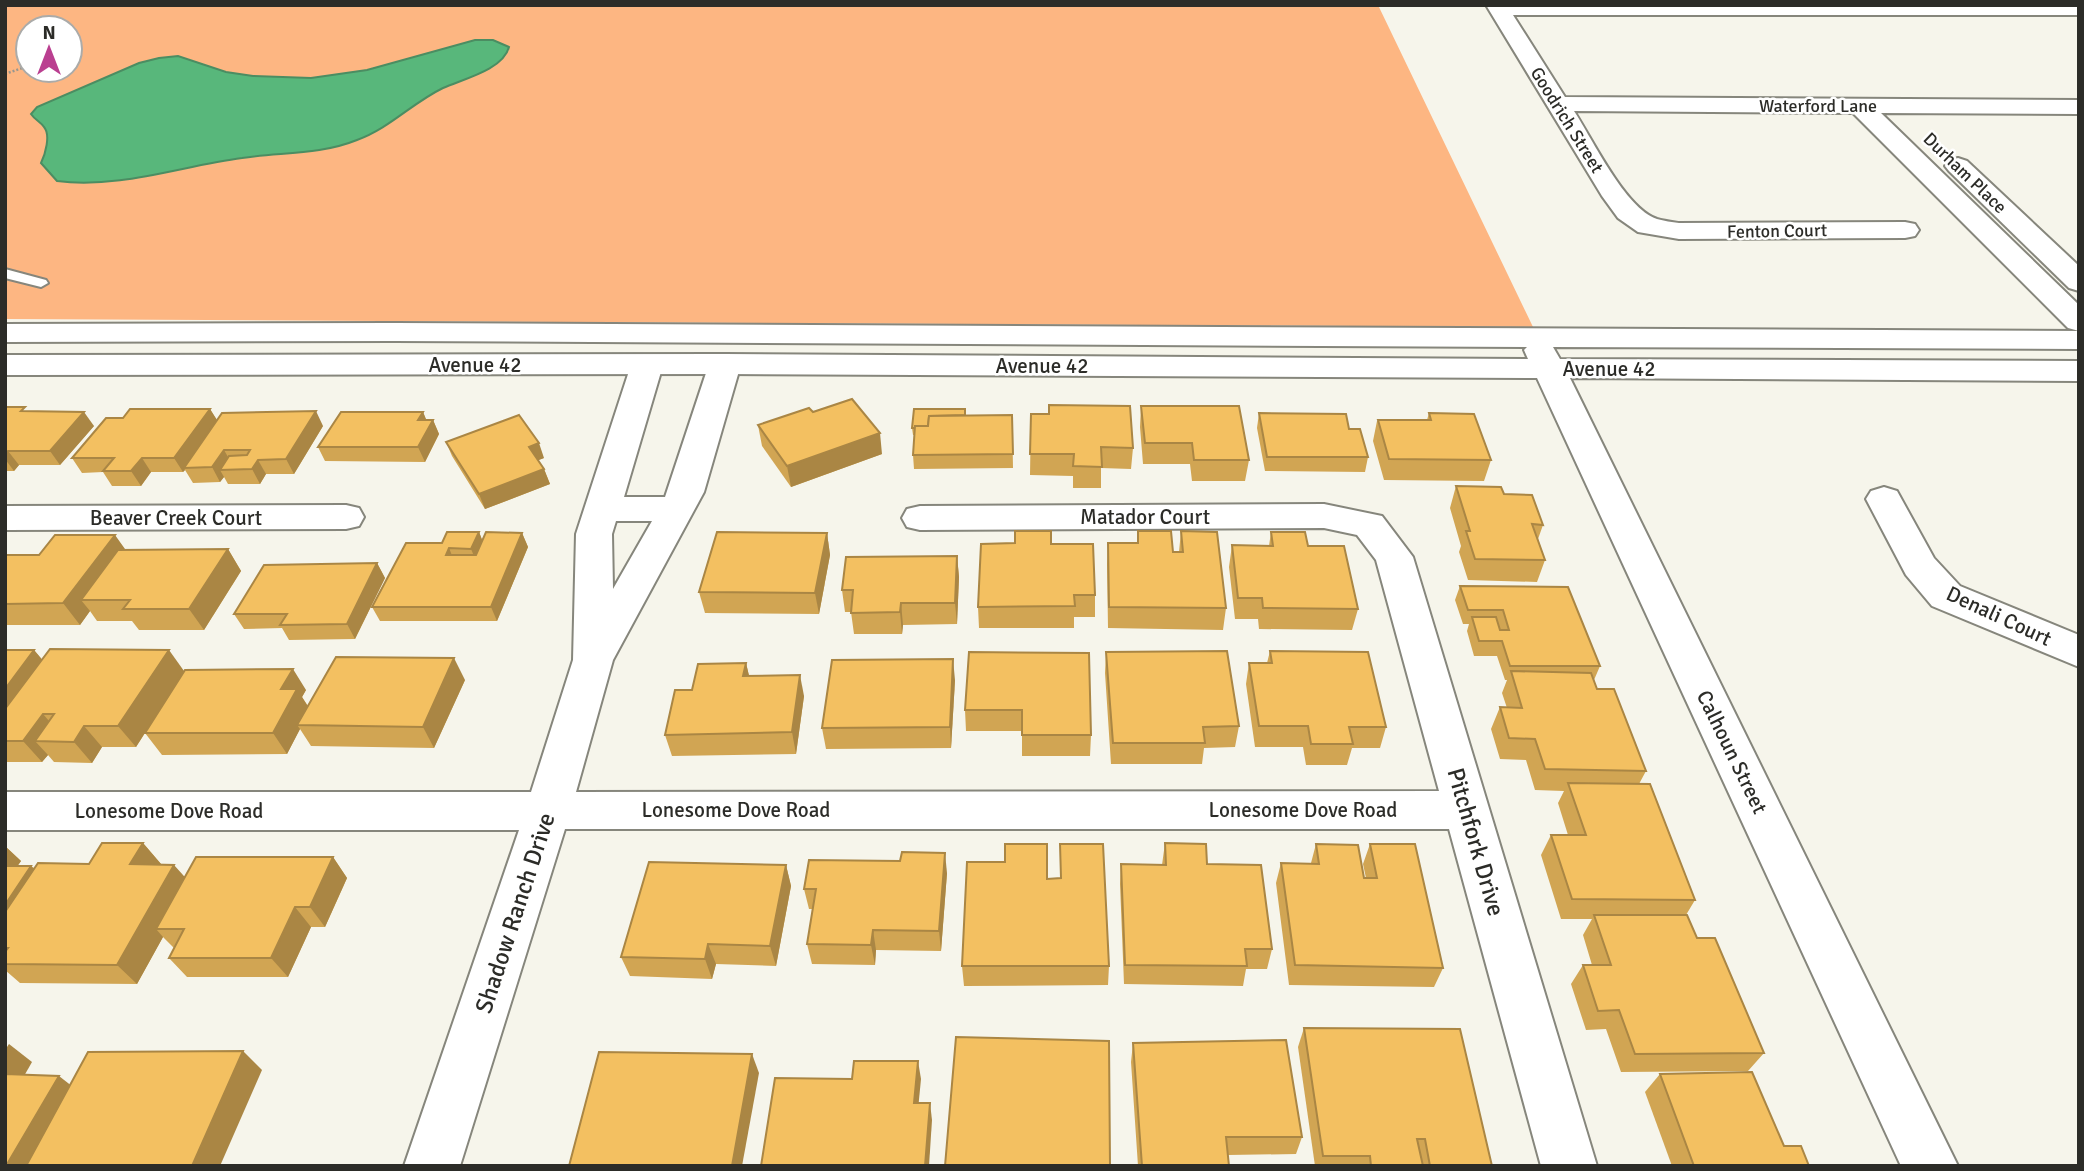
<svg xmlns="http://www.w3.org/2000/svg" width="2084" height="1171" font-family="Signika,sans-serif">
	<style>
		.green { fill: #fdb682; fill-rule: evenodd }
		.water { fill: #58b77b; stroke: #4b8d62; stroke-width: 2 }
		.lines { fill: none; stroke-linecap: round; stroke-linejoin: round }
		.lane-casing { stroke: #86867c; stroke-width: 4 }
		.street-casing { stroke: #86867c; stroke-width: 4 }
		.secondary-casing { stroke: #86867c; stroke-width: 4 }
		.path { stroke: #97968f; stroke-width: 2.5; stroke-dasharray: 2 2; stroke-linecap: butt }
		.lane { fill: #fff; fill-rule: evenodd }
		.street { fill: #fff; fill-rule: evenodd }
		.secondary { fill: #fff; fill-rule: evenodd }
		.wall { fill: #d1a553 }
		.shaded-wall { fill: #aa8644 }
		.building { fill: #f3c061; stroke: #aa8644; stroke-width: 2 }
		.labels { text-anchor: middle; stroke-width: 5; stroke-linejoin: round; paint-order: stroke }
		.far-street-label { font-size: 18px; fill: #2c2c28; stroke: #fff }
		.street-label { font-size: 21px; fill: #2c2c28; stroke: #fff }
		.near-street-label { font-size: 24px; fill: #2c2c28; stroke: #fff }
	</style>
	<rect width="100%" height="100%" fill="#f6f5eb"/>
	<path class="green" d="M5 5H1378L1533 327 5 319ZM28 28H70V70H28Z"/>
	<path class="water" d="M475 40H493L509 47C503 70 463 79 443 88 412 103 390 128 357 140 320 155 281 152 242 158 181 166 119 189 57 181L41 163C45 155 51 135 44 127 41 122 35 120 31 114L37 107 139 63 159 58 178 56 226 72 253 76 311 78 367 70Z"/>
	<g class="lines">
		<g class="lane-casing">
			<polygon id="lane" points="5,269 46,280 48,283 41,287 5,278"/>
		</g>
		<g class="street-casing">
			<g id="street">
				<path d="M1486 5H2079V15H1513L1565 97 2079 100V114L1881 113 2079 305V331L2068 328 1853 113 1574 111C1593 140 1625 208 1657 219 1664 221 1672 222 1679 223L1905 222 1915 224 1919 230 1915 236 1905 238 1679 239 1638 232 1618 218 1602 196Z"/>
				<polygon points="1958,158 1967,161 2079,266 2079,291 2069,288 1949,171 1945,166 1949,161"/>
				<path d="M725 354 736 357 741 364 704 492 613 660 576 792 1439 791 1376 560 1357 535 1324 528 920 530 907 527 902 518 907 509 920 506 1324 504 1382 516 1413 557 1597 1166H1541L1449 829H565L460 1166H404L519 830H5V792H531L573 660 576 534 631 365 636 358 647 355 658 358 663 365 624 497H665L709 364 714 357ZM616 521H652L613 589 612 534Z"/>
				<polygon points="1884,487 1897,491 1934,558 1960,586 2079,635 2079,667 1932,606 1906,575 1866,499 1871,491"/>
				<polygon points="346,505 359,508 364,517 359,526 346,529 5,530 5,506"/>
			</g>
		</g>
		<g class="secondary-casing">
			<polygon id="secondary" points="395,323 2079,331 2079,349 1553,347 1560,359 2079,361 2079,381 1570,378 1958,1166 1901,1166 1537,378 725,374 5,375 5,355 725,354 1528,359 1524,350 1527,347 395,341 5,342 5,324"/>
		</g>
		<polyline class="path" points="5,74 28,66"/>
		<use href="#lane" class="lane"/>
		<use href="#street" class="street"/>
		<use href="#secondary" class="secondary"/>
	</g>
	<g class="wall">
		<polygon points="1141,406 1249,460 1245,481 1192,481 1190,464 1143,464 1140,427"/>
		<polygon points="5,407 28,412 94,426 60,465 19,465 14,471 5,471"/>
		<polygon points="210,409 217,421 323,426 294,474 266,474 260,484 228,484 224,477 220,482 193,483 185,470 183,472 151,472 141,486 112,486 103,472 82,473 72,458 123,418"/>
		<polygon points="423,412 426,420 433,420 439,434 425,462 325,461 318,447"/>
		<polygon points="813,412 882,454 791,487 762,446 758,425"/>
		<polygon points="1259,413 1349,429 1368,457 1365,472 1265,471 1257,428"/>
		<polygon points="1429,413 1491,460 1484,481 1384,480 1373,441 1377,421 1427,420"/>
		<polygon points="1031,414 1133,448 1131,469 1101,468 1101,488 1073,488 1073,476 1030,475"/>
		<polygon points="965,415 1012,415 1013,468 914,469 913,455 915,435 913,435 912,428"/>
		<polygon points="446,442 544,458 538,460 544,469 550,484 485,509 452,456"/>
		<polygon points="1456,486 1504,494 1543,525 1538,539 1545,560 1537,582 1468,580 1459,552 1461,546 1450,508"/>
		<polygon points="1138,531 1173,552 1179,552 1181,531 1226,608 1223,630 1108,628 1107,564 1108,543 1137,543"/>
		<polygon points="479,532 482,540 522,533 528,547 497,621 380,621 372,607 442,543"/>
		<polygon points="1271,532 1308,546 1358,609 1352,630 1259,629 1258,619 1235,619 1229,567 1232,545 1269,546"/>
		<polygon points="827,533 830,555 819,614 705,613 699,592"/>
		<polygon points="1015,543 1051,544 1095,595 1095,617 1074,617 1074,628 979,628 978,607"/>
		<polygon points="228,549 241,571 204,630 139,630 132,621 97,621 90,611 80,625 5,625 5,555 39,555 125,550"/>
		<polygon points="957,556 959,577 957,624 903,625 902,634 854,634 851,612 845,612 842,590"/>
		<polygon points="377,563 385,578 355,639 289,640 282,628 244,629 234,614"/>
		<polygon points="1460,586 1600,666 1594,680 1597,689 1646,771 1639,784 1695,900 1686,915 1697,938 1764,1053 1748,1071 1621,1072 1606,1029 1586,1030 1571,984 1583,965 1592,965 1583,935 1592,919 1561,919 1541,855 1551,835 1568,835 1558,803 1564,791 1535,790 1526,760 1500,759 1491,729 1500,707 1507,708 1502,693 1507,680 1505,680 1497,656 1474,656 1467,631 1469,624 1463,624 1455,600"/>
		<polygon points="5,650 34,650 42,660 184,671 306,690 302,697 308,706 465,680 434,748 311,746 300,729 287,754 162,755 145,733 161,708 136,747 102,747 92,763 54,762 48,755 42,762 5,762"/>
		<polygon points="1270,651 1386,727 1380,748 1352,748 1347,765 1306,765 1303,747 1255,747 1246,684 1249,663 1267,663"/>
		<polygon points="969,652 1091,735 1090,756 1022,756 1022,731 966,731 965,710"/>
		<polygon points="1106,652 1239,726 1235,747 1204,748 1202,764 1111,764 1105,673"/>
		<polygon points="746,663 749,676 804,696 796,754 672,756 665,735 692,690"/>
		<polygon points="955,680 951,748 826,749 822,728"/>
		<polygon points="143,843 161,864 161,865 185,877 333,857 347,878 325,927 311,927 288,977 187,977 169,958 174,948 163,937 137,984 20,983 5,970 6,847 21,861 17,866 31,866 34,868 89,864"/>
		<polygon points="1165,843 1207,864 1272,949 1267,969 1246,969 1243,986 1124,984 1120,884 1121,864 1162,865"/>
		<polygon points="1060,844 1109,966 1108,985 964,986 962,966 1047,879 1060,878"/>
		<polygon points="1316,844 1364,878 1366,878 1363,864 1370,844 1443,968 1434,987 1289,985 1276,883 1281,863 1311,863"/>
		<polygon points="786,865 791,886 776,966 716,964 712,979 630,976 621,957"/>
		<polygon points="947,873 941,951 876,950 875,965 812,964 807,944 813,909 809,909 804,889"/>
		<polygon points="1304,1028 1492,1166 1315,1166 1298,1047"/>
		<polygon points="1133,1043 1302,1137 1296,1154 1228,1155 1229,1166 1138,1166 1131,1062"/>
		<polygon points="1660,1074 1784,1146 1809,1166 1672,1166 1645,1092"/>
	</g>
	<g class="shaded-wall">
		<polygon points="210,409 219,423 184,468 185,470 183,472 174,458"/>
		<polygon points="316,411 323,426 294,474 286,459"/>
		<polygon points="84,412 94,426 60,465 50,451"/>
		<polygon points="423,412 429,426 418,420"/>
		<polygon points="433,420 439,434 425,462 418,447"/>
		<polygon points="880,433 882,454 791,487 787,466"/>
		<polygon points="539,443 544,458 534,462 529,447"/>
		<polygon points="224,450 232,464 220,470 224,477 220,482 212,467"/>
		<polygon points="8,451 19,465 14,471 5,459 5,454"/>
		<polygon points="142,458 151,472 141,486 131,471"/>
		<polygon points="258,460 266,474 260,484 252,469"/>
		<polygon points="544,469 550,484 485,509 479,494"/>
		<polygon points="479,532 485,547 477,563 471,549"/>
		<polygon points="522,533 528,547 497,621 491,607"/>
		<polygon points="827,533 830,555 819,614 815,593"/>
		<polygon points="115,535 130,556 81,600 90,611 80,625 63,603"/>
		<polygon points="449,548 455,563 446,555"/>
		<polygon points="228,549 241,571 204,630 189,609"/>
		<polygon points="957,556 959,577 957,624 955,603"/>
		<polygon points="377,563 385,578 355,639 347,624"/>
		<polygon points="901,603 903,625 902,634 900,612"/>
		<polygon points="34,650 52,671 5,736 5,689"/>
		<polygon points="169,650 184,671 136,747 118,726"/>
		<polygon points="454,658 465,680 434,748 423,727"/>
		<polygon points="953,659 955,680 951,748 950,727"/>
		<polygon points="746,663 751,684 743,676"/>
		<polygon points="293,669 306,690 302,697 310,710 297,725 300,729 287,754 273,733 281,689"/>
		<polygon points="800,675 804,696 796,754 792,732"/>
		<polygon points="43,714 61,735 35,741 48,755 42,762 23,741"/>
		<polygon points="84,726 102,747 92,763 74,742"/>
		<polygon points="143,843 161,864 149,884 130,864"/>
		<polygon points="6,847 21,861 8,880 5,877 5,849"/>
		<polygon points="945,853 947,873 941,951 939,931"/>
		<polygon points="333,857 347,878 325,927 310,907"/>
		<polygon points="174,865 192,885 156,929 163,937 137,984 117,965"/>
		<polygon points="786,865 791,886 776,966 770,946"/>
		<polygon points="31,866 45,880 5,941 5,905"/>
		<polygon points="295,907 311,927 288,977 271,958"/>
		<polygon points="873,930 876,950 875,965 871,945"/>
		<polygon points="708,944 716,964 712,979 705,959"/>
		<polygon points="9,1044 32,1062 15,1092 5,1085 5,1050"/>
		<polygon points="243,1051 262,1070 220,1166 192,1166"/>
		<polygon points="752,1054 759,1073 742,1166 732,1166"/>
		<polygon points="918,1061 921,1079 917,1120 914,1103"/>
		<polygon points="59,1076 82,1094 41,1166 6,1166"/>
		<polygon points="930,1103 932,1120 929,1166 925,1166"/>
	</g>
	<g class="building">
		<polygon points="852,399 880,433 787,466 758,425 809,408 813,412"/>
		<polygon points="1049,405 1130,406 1133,448 1101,447 1102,467 1073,466 1074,454 1030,454 1031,414 1049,414"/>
		<polygon points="1141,406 1239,406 1249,460 1194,460 1192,443 1145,443"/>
		<polygon points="5,407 25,407 21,411 84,412 50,451 8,451 5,454"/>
		<polygon points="130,409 210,409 174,458 142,458 131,471 103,471 114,458 72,458 106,418 123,418"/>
		<polygon points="914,409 965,409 965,415 929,416 928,426 915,426 915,428 912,428"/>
		<polygon points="316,411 286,459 258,460 252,469 220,470 229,456 247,455 250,450 224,450 212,467 184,468 222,413"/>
		<polygon points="341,412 423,412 418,420 433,420 418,447 318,447"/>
		<polygon points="1259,413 1346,414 1349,429 1360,429 1368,457 1267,457"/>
		<polygon points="1429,413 1474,414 1491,460 1389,459 1378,420 1431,420"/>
		<polygon points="519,415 539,443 529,447 544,469 479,494 446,442"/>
		<polygon points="1012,415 1013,454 913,455 915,426 928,426 929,416"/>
		<polygon points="1456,486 1501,487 1504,494 1532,495 1543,525 1532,524 1545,560 1475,559 1466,531 1470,531"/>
		<polygon points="1015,531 1051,531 1051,544 1093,544 1095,595 1074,595 1075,606 978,607 981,544 1015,543"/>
		<polygon points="1138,531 1171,531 1173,552 1183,552 1181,531 1217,532 1226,608 1109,607 1108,543 1138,543"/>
		<polygon points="447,532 479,532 471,549 449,548 446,555 476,555 486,532 522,533 491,607 372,607 406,543 442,543"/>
		<polygon points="717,532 827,533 815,593 699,592"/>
		<polygon points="1271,532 1305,532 1308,546 1344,546 1358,609 1263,608 1262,598 1238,598 1232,545 1273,546"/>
		<polygon points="55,535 115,535 63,603 5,604 5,555 39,555"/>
		<polygon points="228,549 189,609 123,609 130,600 81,600 118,550"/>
		<polygon points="957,556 955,603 901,603 900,612 851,613 853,590 842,590 846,557"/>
		<polygon points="377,563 347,624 280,625 287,614 234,614 264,565"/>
		<polygon points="1460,586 1568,587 1600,666 1510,666 1502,641 1479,641 1472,617 1496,617 1500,630 1509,630 1503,610 1468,610"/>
		<polygon points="50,649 169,650 118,726 84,726 74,742 35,741 54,714 43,714 23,741 5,741 5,709"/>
		<polygon points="5,650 34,650 5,689"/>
		<polygon points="1227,651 1239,726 1203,727 1205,743 1113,743 1106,652"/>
		<polygon points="1270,651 1368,652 1386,727 1349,727 1353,744 1311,744 1308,726 1259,726 1249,663 1272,663"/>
		<polygon points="969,652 1089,653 1091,735 1022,735 1022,710 965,710"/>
		<polygon points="336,657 454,658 423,727 297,725"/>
		<polygon points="953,659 950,727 822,728 832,660"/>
		<polygon points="746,663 743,676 800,675 792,732 665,735 675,690 692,690 698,664"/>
		<polygon points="293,669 281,689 297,689 273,733 145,733 185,670"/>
		<polygon points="1511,671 1591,673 1597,689 1614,689 1646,771 1545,769 1535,739 1509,738 1500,707 1522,708"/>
		<polygon points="1568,783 1650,784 1695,900 1572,899 1551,835 1586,835"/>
		<polygon points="102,843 143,843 130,864 174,865 117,965 5,964 5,952 8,948 5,948 5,912 38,863 89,864"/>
		<polygon points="1165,843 1206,844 1207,864 1261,865 1272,949 1245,949 1247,966 1125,965 1121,864 1166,865"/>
		<polygon points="1005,844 1047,844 1047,879 1061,878 1060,844 1103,844 1109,966 962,966 967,862 1005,862"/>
		<polygon points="1316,844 1358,845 1364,878 1377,878 1370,844 1415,844 1443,968 1295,965 1281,863 1319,864"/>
		<polygon points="902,852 945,853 939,931 873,930 871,945 807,944 816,889 804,889 809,860 900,861"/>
		<polygon points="196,857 333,857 310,907 295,907 271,958 169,958 184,929 156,929"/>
		<polygon points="649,862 786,865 770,946 708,944 705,959 621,957"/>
		<polygon points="5,866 31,866 5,905"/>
		<polygon points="1594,915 1687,915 1697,938 1715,938 1764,1053 1635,1054 1619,1010 1598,1011 1583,965 1611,965"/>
		<polygon points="1304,1028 1460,1029 1492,1166 1430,1166 1425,1139 1417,1139 1423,1166 1371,1166 1370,1156 1323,1156"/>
		<polygon points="956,1037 1109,1041 1110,1166 945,1166"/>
		<polygon points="1286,1040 1302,1137 1226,1137 1229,1166 1142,1166 1133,1043"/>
		<polygon points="243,1051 192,1166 26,1166 88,1052"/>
		<polygon points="599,1052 752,1054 732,1166 569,1166"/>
		<polygon points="854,1061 918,1061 914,1103 930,1103 925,1166 761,1166 775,1078 852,1079"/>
		<polygon points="1752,1072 1784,1146 1801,1146 1809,1166 1694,1166 1660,1074"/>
		<polygon points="5,1074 59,1076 6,1166 5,1166"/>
	</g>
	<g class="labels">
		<g class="far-street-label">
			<text x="1818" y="112">Waterford Lane</text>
			<text transform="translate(1567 120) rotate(58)" y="6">Goodrich Street</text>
			<text transform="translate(1965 173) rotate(44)" y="6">Durham Place</text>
			<text transform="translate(1777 231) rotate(-1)" y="6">Fenton Court</text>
		</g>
		<g class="street-label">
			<text x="475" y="372">Avenue 42</text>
			<text x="1042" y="373">Avenue 42</text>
			<text x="1609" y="376">Avenue 42</text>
			<text x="1145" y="524">Matador Court</text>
			<text x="176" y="525">Beaver Creek Court</text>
			<text transform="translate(1999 616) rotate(25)" y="7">Denali Court</text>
			<text transform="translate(1732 752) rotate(64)" y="7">Calhoun Street</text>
			<text x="736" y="817">Lonesome Dove Road</text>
			<text x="1303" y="817">Lonesome Dove Road</text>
			<text x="169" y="818">Lonesome Dove Road</text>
		</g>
		<g class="near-street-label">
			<text transform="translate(1476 842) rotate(74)" y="8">Pitchfork Drive</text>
			<text transform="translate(515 913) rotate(-72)" y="8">Shadow Ranch Drive</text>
		</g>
	</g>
	<rect width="2084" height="1171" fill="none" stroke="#2c2c28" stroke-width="14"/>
	<g transform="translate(49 49)"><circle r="33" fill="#ffffff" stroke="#ababa9" stroke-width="2"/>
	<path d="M0-5L12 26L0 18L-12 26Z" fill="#ba3f90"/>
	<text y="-10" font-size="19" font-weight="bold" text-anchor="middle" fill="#2c2c28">N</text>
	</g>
</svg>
